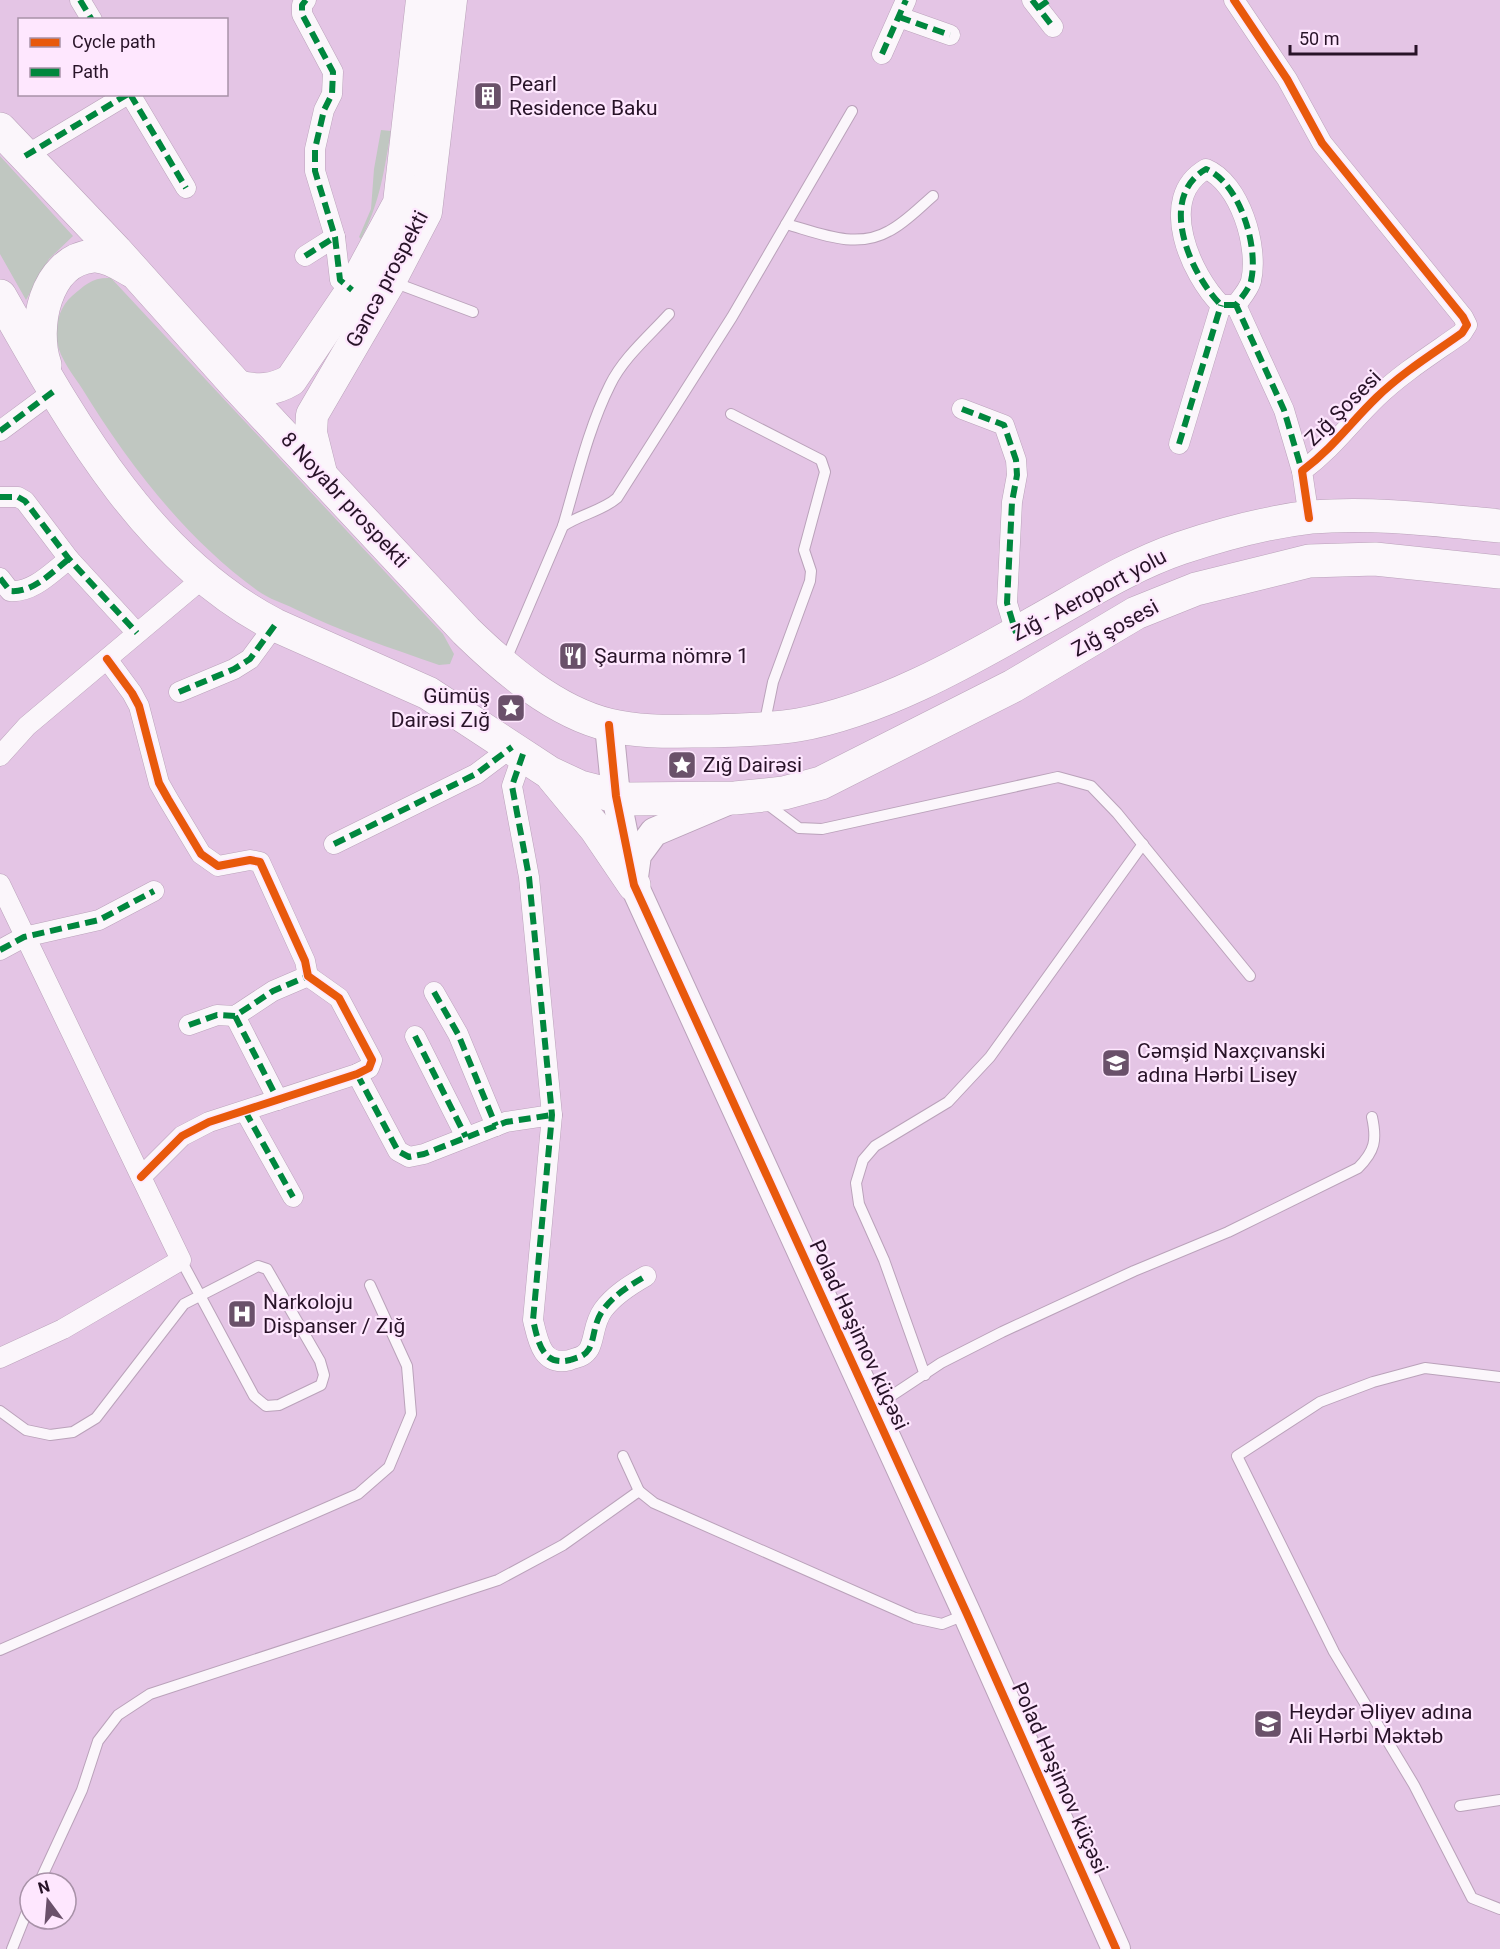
<svg xmlns="http://www.w3.org/2000/svg" width="1500" height="1949" font-family="Roboto,sans-serif">
	<style>
		.green { fill: #c0c7c1 }
		.lines { fill: none; stroke-linecap: round; stroke-linejoin: round }
		.lane-casing { stroke: #baa2ba; stroke-width: 12 }
		.street-casing { stroke: #baa2ba; stroke-width: 21 }
		.secondary-casing { stroke: #baa2ba; stroke-width: 30 }
		.primary-casing { stroke: #baa2ba; stroke-width: 33 }
		.highway-casing { stroke: #baa2ba; stroke-width: 34 }
		.lane { stroke: #fbf6fb; stroke-width: 10 }
		.street { stroke: #fbf6fb; stroke-width: 20 }
		.secondary { stroke: #fbf6fb; stroke-width: 28 }
		.primary { stroke: #fbf6fb; stroke-width: 32 }
		.highway { stroke: #fbf6fb; stroke-width: 33 }
		.quiet { stroke: #00873e; stroke-width: 6; stroke-dasharray: 12 6; stroke-linecap: butt }
		.cycleway-casing { stroke: #fee7fe; stroke-width: 11 }
		.cycleway { stroke: #e8590c; stroke-width: 8 }
		.labels { text-anchor: middle; stroke-width: 4.5; stroke-linejoin: round; paint-order: stroke }
		.poi-label { font-size: 21px; fill: #281328; stroke: #fee7fe; text-anchor: start }
		.street-label { font-size: 21px; fill: #281328; stroke: #fee7fe }
	</style>
	<rect width="100%" height="100%" fill="#e4c5e5"/>
	<g class="green">
		<path d="M381 130 391 131C384 171 380 203 361 239L359 237 371 209 374 169Z"/>
		<polygon points="0,156 73,236 49,259 26,300 0,254"/>
		<path d="M111 278 443 634 454 654 450 664 439 665C391 648 341 632 295 609 283 603 269 599 258 591 186 539 129 465 83 390 74 376 60 359 57 342 55 326 59 307 72 296 85 285 92 277 111 278Z"/>
	</g>
	<g class="lines">
		<g class="lane-casing">
			<g id="lane">
				<path d="M786 224C819 233 856 250 889 231 905 223 919 208 933 196"/>
				<polyline points="393,282 473,312"/>
				<polyline points="731,414 821,460 825,472 804,550 811,571 810,581 773,682 764,726"/>
				<path d="M563 526C577 479 588 429 610 385 623 358 649 336 669 314"/>
				<path d="M505 662 563 526C581 514 602 511 617 498L732 317 852 111"/>
				<polyline points="763,801 799,828 822,829 1058,777 1091,786 1117,813 1250,976"/>
				<polyline points="925,1375 884,1260 859,1204 856,1183 863,1160 875,1146 948,1102 990,1057 1143,844"/>
				<polyline points="1500,1377 1425,1368 1373,1382 1320,1402 1237,1456 1334,1652 1414,1785 1472,1898 1500,1909"/>
				<path d="M873 1408 941 1363 1002 1332 1134 1271 1228 1232 1358 1168C1375 1151 1377 1140 1372 1117"/>
				<polyline points="0,1411 26,1430 50,1435 73,1432 96,1418 184,1304 258,1266 267,1269 320,1361 324,1375 321,1385 279,1405 266,1406 254,1396 181,1260"/>
				<polyline points="623,1456 639,1491"/>
				<polyline points="0,1650 358,1494 389,1467 411,1414 407,1366 370,1285"/>
				<polyline points="1460,1806 1500,1800"/>
				<polyline points="39,1883 82,1790 98,1741 118,1715 150,1694 498,1580 563,1545 639,1491 654,1503 915,1618 942,1624 967,1614"/>
				<polyline points="12,1949 30,1904"/>
			</g>
		</g>
		<g class="street-casing">
			<g id="street">
				<polyline points="80,0 92,20"/>
				<polyline points="306,0 302,5 302,14 333,72 332,94 324,110 315,149 315,171 335,237 340,280 352,290"/>
				<polyline points="1032,0 1053,27"/>
				<path d="M1234 0 1287 79 1322 143 1463 317 1467 325 1462 333C1434 353 1403 372 1377 397 1350 423 1334 447 1302 471L1309 518"/>
				<polyline points="899,17 950,35"/>
				<polyline points="882,54 906,0"/>
				<polyline points="130,94 186,188"/>
				<polyline points="25,156 128,94"/>
				<polyline points="305,256 335,237"/>
				<path d="M1236 305H1221C1191 275 1156 198 1206 169 1240 183 1259 247 1251 281 1249 289 1241 298 1236 305L1284 410 1302 471"/>
				<polyline points="962,409 1004,425 1016,460 1017,475 1012,502 1007,603 1016,633"/>
				<polyline points="0,431 54,391"/>
				<polyline points="1179,444 1221,305"/>
				<polyline points="0,497 18,497 25,501 69,559 137,633"/>
				<path d="M0 578 10 591C33 593 52 572 69 559"/>
				<polyline points="107,659 132,693 139,706 159,783 168,799 201,854 218,866 250,860 260,862 305,961 308,976 339,998 372,1060 369,1068 357,1074 209,1122 182,1136 141,1177"/>
				<polyline points="179,692 234,669 250,659 275,625"/>
				<path d="M523 754 512 786 529 877 552 1115 533 1320C538 1341 542 1367 570 1360 578 1357 584 1357 589 1349 595 1338 593 1324 603 1310 614 1295 630 1285 646 1276"/>
				<polyline points="0,756 27,726 202,579"/>
				<polyline points="334,844 476,774 512,747"/>
				<polyline points="0,884 181,1260 63,1329 0,1358"/>
				<polyline points="0,950 24,937 99,920 154,891"/>
				<polyline points="434,992 458,1034 496,1126"/>
				<polyline points="235,1016 278,1100"/>
				<polyline points="189,1025 217,1015 235,1016 273,991 308,976"/>
				<polyline points="415,1036 466,1137"/>
				<polyline points="357,1074 398,1151 409,1157 424,1154 506,1122 552,1115"/>
				<polyline points="245,1111 293,1197"/>
			</g>
		</g>
		<g class="secondary-casing">
			<g id="secondary">
				<polyline points="609,725 616,796 634,885 967,1614 1116,1949"/>
				<polyline points="634,877 637,855 654,832 732,799"/>
			</g>
		</g>
		<g class="primary-casing">
			<g id="primary">
				<path d="M237 386C257 391 273 391 291 380L352 290 399 203 422 0"/>
				<polyline points="322,477 311,433 312,415 390,281 426,212 451,0"/>
			</g>
		</g>
		<g class="highway-casing">
			<g id="highway">
				<path d="M0 129 116 251 237 386 466 631C505 669 555 712 609 725 641 733 676 731 709 731 739 730 768 730 798 725 878 711 962 664 1032 624 1081 597 1128 566 1181 548 1223 534 1267 522 1311 517 1374 512 1437 520 1500 526"/>
				<path d="M0 296C70 419 145 558 275 625L428 693 550 773 580 787 627 799 735 798 784 793 821 783 1013 686 1136 613 1196 589 1309 561 1375 559 1500 572"/>
				<path d="M45 365C32 328 45 260 93 256 107 255 120 264 132 271"/>
				<polyline points="553,777 596,829 634,885"/>
			</g>
		</g>
		<use href="#lane" class="lane"/>
		<use href="#street" class="street"/>
		<use href="#secondary" class="secondary"/>
		<use href="#primary" class="primary"/>
		<use href="#highway" class="highway"/>
		<g class="quiet">
			<polyline points="80,0 92,20"/>
			<polyline points="306,0 302,5 302,14 333,72 332,94 324,110 315,149 315,171 335,237 340,280 352,290"/>
			<polyline points="1032,0 1053,27"/>
			<polyline points="1038,8 1049,0"/>
			<polyline points="899,17 950,35"/>
			<polyline points="882,54 906,0"/>
			<polyline points="130,94 186,188"/>
			<polyline points="25,156 128,94"/>
			<polyline points="305,256 335,237"/>
			<path d="M1236 305H1221C1191 275 1156 198 1206 169 1240 183 1259 247 1251 281 1249 289 1241 298 1236 305L1284 410 1302 471"/>
			<polyline points="962,409 1004,425 1016,460 1017,475 1012,502 1007,603 1016,633"/>
			<polyline points="0,431 54,391"/>
			<polyline points="1179,444 1221,305"/>
			<polyline points="0,497 18,497 25,501 69,559 137,633"/>
			<path d="M0 578 10 591C33 593 52 572 69 559"/>
			<polyline points="179,692 234,669 250,659 275,625"/>
			<path d="M523 754 512 786 529 877 552 1115 533 1320C538 1341 542 1367 570 1360 578 1357 584 1357 589 1349 595 1338 593 1324 603 1310 614 1295 630 1285 646 1276"/>
			<polyline points="334,844 476,774 512,747"/>
			<polyline points="0,950 24,937 99,920 154,891"/>
			<polyline points="434,992 458,1034 496,1126"/>
			<polyline points="235,1016 278,1100"/>
			<polyline points="189,1025 217,1015 235,1016 273,991 308,976"/>
			<polyline points="415,1036 466,1137"/>
			<polyline points="357,1074 398,1151 409,1157 424,1154 506,1122 552,1115"/>
			<polyline points="245,1111 293,1197"/>
		</g>
		<g class="cycleway-casing">
			<g id="cycleway">
				<path d="M1234 0 1287 79 1322 143 1463 317 1467 325 1462 333C1434 353 1403 372 1377 397 1350 423 1334 447 1302 471L1309 518"/>
				<polyline points="107,659 132,693 139,706 159,783 168,799 201,854 218,866 250,860 260,862 305,961 308,976 339,998 372,1060 369,1068 357,1074 209,1122 182,1136 141,1177"/>
				<polyline points="609,725 616,796 634,885 967,1614 1116,1949"/>
			</g>
		</g>
		<use href="#cycleway" class="cycleway"/>
	</g>
	<defs>
		<g id="building-square" transform="scale(1.5)"><rect x="-9" y="-9" width="18" height="18" rx="4" fill="#6a516a" stroke="#fee7fe"/><path d="M-4-6H4V6H1V3H-1V6H-4ZM-2.5-4.3h1.7v1.8h-1.7ZM.8-4.3h1.7v1.8H.8ZM-2.5-1h1.7V.8h-1.7ZM.8-1h1.7V.8H.8Z" fill="#fff"/></g>
		<g id="restaurant-square" transform="scale(1.5)"><rect x="-9" y="-9" width="18" height="18" rx="4" fill="#6a516a" stroke="#fee7fe"/><path d="M-5-6h1v4h1v-4h1v4h1v-4h1v5L-1.5 .5V6h-2V.5L-5-1ZM5-6V6H3V1.5H1.5Q1.5-4 5-6Z" fill="#fff"/></g>
		<g id="sight-square" transform="scale(1.5)"><rect x="-9" y="-9" width="18" height="18" rx="4" fill="#6a516a" stroke="#fee7fe"/><path d="M0-6L1.8-2.2L6-1.7L2.9 1.2L3.7 5.4L0 3.3L-3.7 5.4L-2.9 1.2L-6-1.7L-1.8-2.2Z" fill="#fff"/></g>
		<g id="school-square" transform="scale(1.5)"><rect x="-9" y="-9" width="18" height="18" rx="4" fill="#6a516a" stroke="#fee7fe"/><path d="M0-5L7-2L0 1L-7-2ZM-4 1L0 2.5L4 1V4Q0 6-4 4Z" fill="#fff"/></g>
		<g id="hospital-square" transform="scale(1.5)"><rect x="-9" y="-9" width="18" height="18" rx="4" fill="#6a516a" stroke="#fee7fe"/><path d="M-5-5h3v3.5h4V-5h3V5h-3V1.5h-4V5h-3Z" fill="#fff"/></g>
		<g id="university-square" transform="scale(1.5)"><rect x="-9" y="-9" width="18" height="18" rx="4" fill="#6a516a" stroke="#fee7fe"/><path d="M0-5L7-2L0 1L-7-2ZM-4 1L0 2.5L4 1V4Q0 6-4 4Z" fill="#fff"/></g>
	</defs>
	<g fill-rule="evenodd">
		<use href="#building-square" x="488" y="96"/>
		<use href="#restaurant-square" x="573" y="656"/>
		<use href="#sight-square" x="511" y="708"/>
		<use href="#sight-square" x="682" y="765"/>
		<use href="#school-square" x="1116" y="1063"/>
		<use href="#hospital-square" x="242" y="1314"/>
		<use href="#university-square" x="1268" y="1724"/>
	</g>
	<g class="labels">
		<g class="poi-label">
			<text x="509" y="91">Pearl<tspan x="509" dy="24">Residence Baku</tspan></text>
			<text x="594" y="663">Şaurma nömrә 1</text>
			<text x="490" y="703" text-anchor="end">Gümüş<tspan x="490" dy="24">Dairəsi Zığ</tspan></text>
			<text x="703" y="772">Zığ Dairəsi</text>
			<text x="1137" y="1058">Cəmşid Naxçıvanski<tspan x="1137" dy="24">adına Hərbi Lisey</tspan></text>
			<text x="263" y="1309">Narkoloju<tspan x="263" dy="24">Dispanser / Zığ</tspan></text>
			<text x="1289" y="1719">Heydər Əliyev adına<tspan x="1289" dy="24">Ali Hərbi Məktəb</tspan></text>
		</g>
		<g class="street-label">
			<text transform="translate(387 279) rotate(-62)" y="7">Gəncə prospekti</text>
			<text transform="translate(1343 408) rotate(-45)" y="7">Zığ Şosesi</text>
			<text transform="translate(345 500) rotate(47)" y="7">8 Noyabr prospekti</text>
			<text transform="translate(1089 595) rotate(-28)" y="7">Zığ - Aeroport yolu</text>
			<text transform="translate(1115 628) rotate(-29)" y="7">Zığ şosesi</text>
			<text transform="translate(859 1335) rotate(65)" y="7">Polad Həşimov küçəsi</text>
			<text transform="translate(1060 1778) rotate(66)" y="7">Polad Həşimov küçəsi</text>
		</g>
	</g>
	<rect x="18" y="18" width="210" height="78" fill="#fee7fe" stroke="#a892a8" stroke-width="1.5"/>
	<rect x="30" y="38" width="30" height="9" fill="#e8590c" stroke="#a892a8" stroke-width="1.5"/>
	<text x="72" y="48" font-size="18" fill="#281328">Cycle path</text>
	<rect x="30" y="68" width="30" height="9" fill="#00873e" stroke="#a892a8" stroke-width="1.5"/>
	<text x="72" y="78" font-size="18" fill="#281328">Path</text>
	<g transform="translate(48 1901) rotate(344)"><circle r="28" fill="#fee7fe" stroke="#a892a8" stroke-width="1.5"/>
	<path d="M0-4.5L10 22L0 15L-10 22Z" fill="#6a516a"/>
	<text y="-9" font-size="16" font-weight="bold" text-anchor="middle" fill="#281328">N</text>
	</g>
	<path d="M1290 45v9h126v-9" fill="none" stroke="#281328" stroke-width="3"/>
	<text x="1299" y="45" font-size="18" fill="#281328" stroke="#fee7fe" stroke-width="4.5" paint-order="stroke">50 m</text>
</svg>
